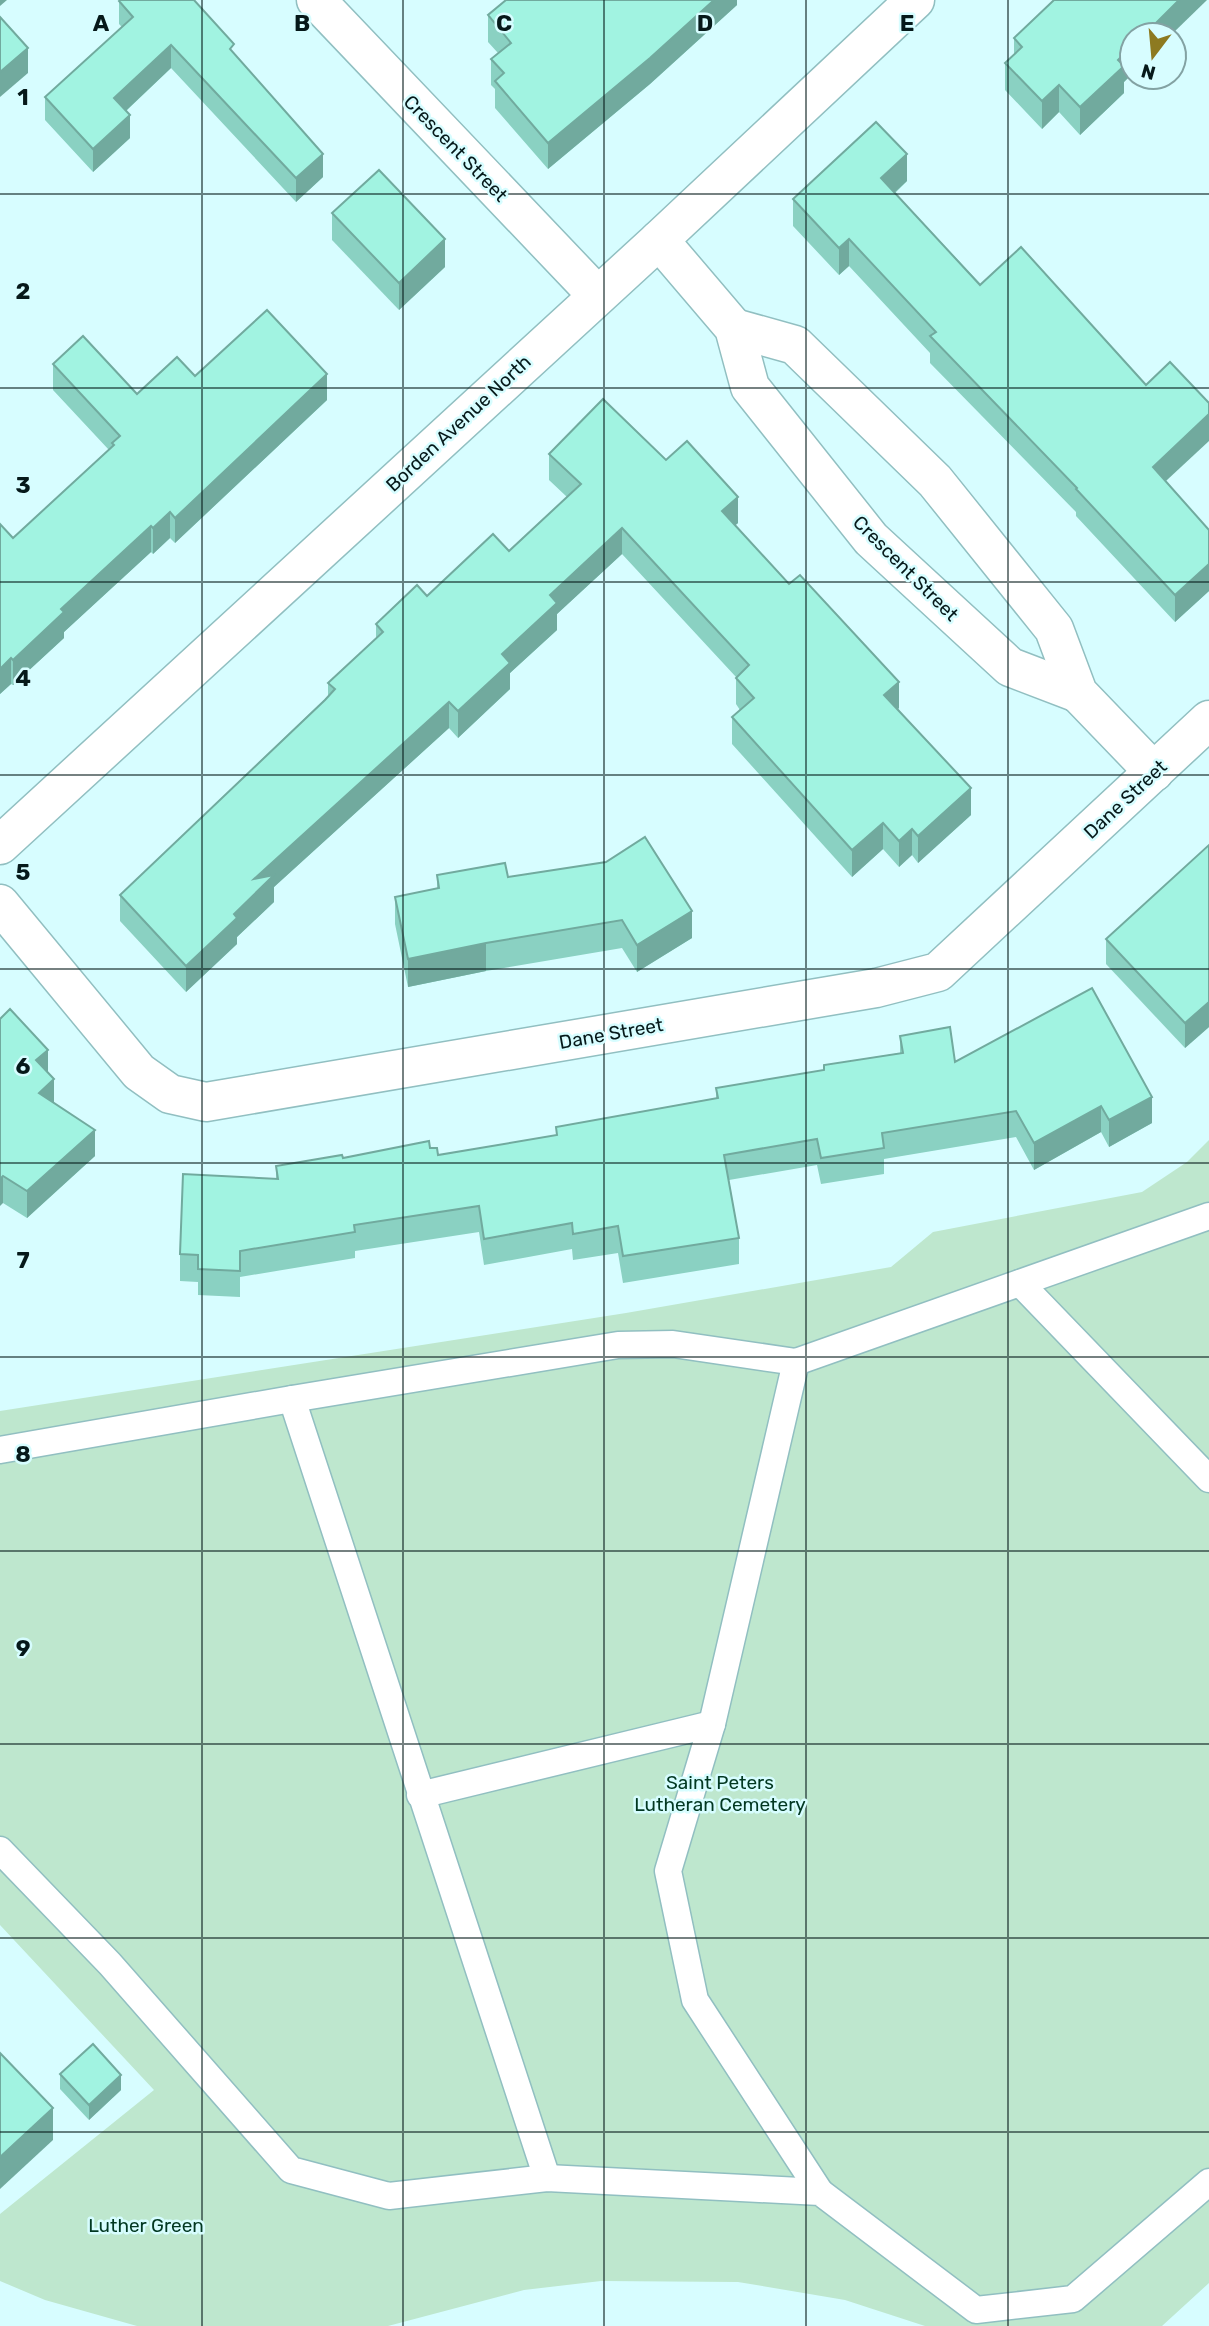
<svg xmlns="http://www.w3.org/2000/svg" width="1209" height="2326" font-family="Rubik,sans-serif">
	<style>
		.green { fill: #bee7ce }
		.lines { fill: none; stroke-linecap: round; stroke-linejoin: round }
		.service-casing { stroke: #91bfc1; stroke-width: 29 }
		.minor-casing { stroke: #91bfc1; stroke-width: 41 }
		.service { stroke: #fff; stroke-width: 26 }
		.minor { stroke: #fff; stroke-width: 38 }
		.wall { fill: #8ad1c2 }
		.shaded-wall { fill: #71aa9e }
		.building { fill: #a1f3e1; stroke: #71aa9e; stroke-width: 2 }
		.grid { fill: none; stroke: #06191a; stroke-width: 2; stroke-opacity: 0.55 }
		.labels { text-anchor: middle; stroke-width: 5; stroke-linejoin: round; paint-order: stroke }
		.street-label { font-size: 19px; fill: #06191a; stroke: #d7fdff }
		.park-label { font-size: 19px; fill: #023821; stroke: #d7fdff }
		.grid-label { font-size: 23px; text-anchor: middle; font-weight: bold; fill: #06191a; stroke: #d7fdff; stroke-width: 5; stroke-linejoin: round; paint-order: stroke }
	</style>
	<rect width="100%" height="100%" fill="#d7fdff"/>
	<polygon class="green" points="1209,1140 1209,2283 1162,2326 925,2326 845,2300 738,2282 601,2281 524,2290 388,2326 137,2326 45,2300 0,2281 0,2214 154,2090 0,1925 0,1411 626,1313 891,1267 933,1232 1142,1192 1187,1162"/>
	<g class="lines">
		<g class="service-casing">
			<g id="service">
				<polyline points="1020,1283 1209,1479"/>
				<polyline points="796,1362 712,1724 668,1871 695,2000 820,2192"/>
				<polyline points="292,1399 618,1345 673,1344 796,1362 1209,1216"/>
				<polyline points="0,1450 292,1399 547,2178"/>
				<polyline points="420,1795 712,1724"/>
				<polyline points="0,1850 110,1964 291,2170 389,2196 547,2178 820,2192 976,2310 1073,2299 1209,2182"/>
			</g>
		</g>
		<g class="minor-casing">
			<g id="minor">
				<polyline points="316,0 597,295"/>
				<polyline points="659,240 734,328 750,387 871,539 1010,667 1078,693"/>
				<polyline points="734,328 795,345 935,481 1054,629 1078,693 1154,772"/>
				<polyline points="0,845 659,240 915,0"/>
				<polyline points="0,904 139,1072 170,1094 206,1102 876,988 938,972 1209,720"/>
			</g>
		</g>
		<use href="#service" class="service"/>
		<use href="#minor" class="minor"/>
	</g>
	<g class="wall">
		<polygon points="737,0 737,5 650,84 548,169 495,108 495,89 491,85 491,59 498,53 488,42 488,15"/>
		<polygon points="119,1 234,53 323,177 296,202 171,68 126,111 130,138 93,172 45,120 45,97 122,27 119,24"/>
		<polygon points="1132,35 1132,74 1124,82 1124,93 1080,135 1059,112 1042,129 1005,90 1005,63 1014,55 1014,38"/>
		<polygon points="907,181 895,193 1166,481 1209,530 1209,591 1175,622 1076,516 1076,512 930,363 930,353 849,266 839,275 793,226 793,199"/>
		<polygon points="332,213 445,267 399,310 332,240"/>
		<polygon points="53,364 137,394 195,376 327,400 175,543 170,538 153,554 151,552 64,632 64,638 13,685 11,684 0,694 0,524 13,538 109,450 53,390"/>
		<polygon points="549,454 666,460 738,523 735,525 899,708 898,709 971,815 918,863 912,855 899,867 883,849 852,877 732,744 732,717 740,710 736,704 736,677 622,554 557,614 557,630 510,673 510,689 458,738 449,728 274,887 274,902 237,937 237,944 186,992 120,921 120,895 328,696 328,683 376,639 376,624 509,551 567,497 549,480"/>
		<polygon points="1209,845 1209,1027 1185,1048 1106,964 1106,939"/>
		<polygon points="437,875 508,877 692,938 637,972 622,948 486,971 408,987 395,924 395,897 437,889"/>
		<polygon points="1092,988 1152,1123 1109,1147 1101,1132 1034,1170 1016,1137 884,1159 884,1174 821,1184 817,1165 729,1180 739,1238 739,1264 623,1283 618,1253 573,1260 572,1249 484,1265 479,1232 355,1251 355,1258 240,1277 240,1297 198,1295 198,1282 180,1281 180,1254 276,1179 276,1166 430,1148 438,1155 556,1135 556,1127 716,1098 716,1088 824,1070 824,1065 900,1053 900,1036 955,1062"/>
		<polygon points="0,1019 48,1072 54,1103 95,1156 27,1218 3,1203"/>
		<polygon points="60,2074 121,2090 89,2120 60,2089"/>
	</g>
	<g class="shaded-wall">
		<polygon points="0,0 7,0 0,6"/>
		<polygon points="714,0 737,0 737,5 650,84 548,169 548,143"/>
		<polygon points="1179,0 1207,0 1171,35 1144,35"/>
		<polygon points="171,45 171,68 114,122 114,98"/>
		<polygon points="1132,46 1132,74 1124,82 1124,93 1080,135 1080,107 1118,60"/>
		<polygon points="28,48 28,73 0,97 0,72"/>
		<polygon points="1059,85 1059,112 1042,129 1042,101"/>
		<polygon points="130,115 130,138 93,172 93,149"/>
		<polygon points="323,154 323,177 296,202 296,178"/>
		<polygon points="907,154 907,181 881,205 881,178"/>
		<polygon points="445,239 445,267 399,310 399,283"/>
		<polygon points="849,239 849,266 839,275 839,248"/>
		<polygon points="327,374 327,400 175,543 175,518"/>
		<polygon points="1209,414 1209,441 1153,493 1153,467"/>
		<polygon points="738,497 738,523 722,537 722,511"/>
		<polygon points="170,512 170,538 153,554 153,528"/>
		<polygon points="151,526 151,552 64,632 64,638 13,685 13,660 61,609"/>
		<polygon points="622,528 622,554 557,614 557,630 510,673 510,689 458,738 458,711 502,654 550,595"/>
		<polygon points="1209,564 1209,591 1175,622 1175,595"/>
		<polygon points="11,658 11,684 0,694 0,669"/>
		<polygon points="899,682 899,708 884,721 884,695"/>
		<polygon points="449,702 449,728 274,887 274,902 237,937 237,944 186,992 186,966 234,914 254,879"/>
		<polygon points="971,788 971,815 918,863 918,836"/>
		<polygon points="883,823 883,849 852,877 852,850"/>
		<polygon points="912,829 912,855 899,867 899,841"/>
		<polygon points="692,911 692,938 637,972 637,945"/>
		<polygon points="486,943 486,971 408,987 408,959"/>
		<polygon points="1209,1002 1209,1027 1185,1048 1185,1023"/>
		<polygon points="48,1050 48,1077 36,1060"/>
		<polygon points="54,1079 54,1106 39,1093"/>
		<polygon points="1152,1097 1152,1123 1109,1147 1109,1120"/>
		<polygon points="1101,1106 1101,1132 1034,1170 1034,1143"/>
		<polygon points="95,1130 95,1156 27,1218 27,1191"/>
		<polygon points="3,1176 3,1203 0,1206 0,1179"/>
		<polygon points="121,2075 121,2090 89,2120 89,2105"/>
		<polygon points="53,2108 53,2140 0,2189 0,2157"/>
	</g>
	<g class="building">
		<polygon points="120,0 194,0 234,44 230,49 323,154 296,178 171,45 114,98 130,115 93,149 45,97 133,17 119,1"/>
		<polygon points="506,0 714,0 650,58 548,143 495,81 504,73 491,59 511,43 488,15"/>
		<polygon points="1054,0 1179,0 1144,35 1132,35 1132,46 1118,60 1124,66 1080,107 1059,85 1042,101 1005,63 1022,47 1014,38"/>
		<polygon points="0,17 28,48 0,72"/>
		<polygon points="876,122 907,154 881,178 980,285 1021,247 1146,385 1170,362 1209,403 1209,414 1153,467 1209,530 1209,564 1175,595 1076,489 1077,488 930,336 936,332 849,239 839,248 793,199"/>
		<polygon points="379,170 445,239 399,283 332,213"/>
		<polygon points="267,310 327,374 175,518 170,512 153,528 151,526 61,609 64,612 13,660 11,658 0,669 0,524 13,538 114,445 112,443 120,436 53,364 83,336 137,394 177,357 195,376"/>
		<polygon points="603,399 666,460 687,441 738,497 722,511 789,584 800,575 899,682 884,695 971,788 918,836 912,829 899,841 883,823 852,850 732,717 754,698 736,678 749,665 622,528 550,595 557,603 502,654 510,663 458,711 449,702 254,879 274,875 234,914 237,918 186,966 120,895 325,700 335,689 328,683 383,632 376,624 417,585 427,596 493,534 509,551 581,484 549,454"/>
		<polygon points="645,837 692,911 637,945 622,920 486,943 408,959 395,897 439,888 437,875 505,863 508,877 606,862"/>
		<polygon points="1209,845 1209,1002 1185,1023 1106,939"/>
		<polygon points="1092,988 1152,1097 1109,1120 1101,1106 1034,1143 1016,1111 882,1133 884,1148 821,1158 817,1139 724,1155 739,1238 623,1256 618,1226 573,1234 572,1223 484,1239 479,1206 354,1225 355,1232 240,1251 240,1271 198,1269 198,1255 180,1254 183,1174 278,1179 276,1166 342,1155 343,1158 429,1141 430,1148 437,1148 438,1155 557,1135 556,1127 718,1098 716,1088 824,1070 824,1065 903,1053 900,1036 950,1027 955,1062"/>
		<polygon points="10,1009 48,1050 36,1060 54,1079 39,1093 95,1130 27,1191 3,1176 0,1179 0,1019"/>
		<polygon points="93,2044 121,2075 89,2105 60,2074"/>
		<polygon points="0,2053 53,2108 0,2157"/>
	</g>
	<path class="grid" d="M202 0V2326M403 0V2326M604 0V2326M806 0V2326M1008 0V2326M0 194H1209M0 388H1209M0 582H1209M0 775H1209M0 969H1209M0 1163H1209M0 1357H1209M0 1551H1209M0 1744H1209M0 1938H1209M0 2132H1209"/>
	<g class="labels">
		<g class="street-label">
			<text transform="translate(456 148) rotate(46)" y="7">Crescent Street</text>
			<text transform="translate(458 423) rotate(-43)" y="7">Borden Avenue North</text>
			<text transform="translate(906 568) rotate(45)" y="7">Crescent Street</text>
			<text transform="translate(1125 799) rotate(-43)" y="7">Dane Street</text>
			<text transform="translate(611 1033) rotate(-10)" y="7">Dane Street</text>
		</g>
		<g class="park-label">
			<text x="720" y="1789">Saint Peters<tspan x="720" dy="22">Lutheran Cemetery</tspan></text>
			<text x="146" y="2232">Luther Green</text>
		</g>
	</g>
	<g class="grid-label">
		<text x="101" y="31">A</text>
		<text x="302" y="31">B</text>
		<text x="504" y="31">C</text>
		<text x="705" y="31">D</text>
		<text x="907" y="31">E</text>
		<text x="23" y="105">1</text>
		<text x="23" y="299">2</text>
		<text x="23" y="493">3</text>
		<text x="23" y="686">4</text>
		<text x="23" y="880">5</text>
		<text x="23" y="1074">6</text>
		<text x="23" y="1268">7</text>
		<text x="23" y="1462">8</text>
		<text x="23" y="1656">9</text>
	</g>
	<g transform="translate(1153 56) rotate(196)"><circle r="33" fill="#d7fdff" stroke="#83a2a3" stroke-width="2"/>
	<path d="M0-5L12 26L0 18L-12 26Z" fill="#8d7a20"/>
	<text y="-10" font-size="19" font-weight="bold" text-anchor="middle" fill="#06191a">N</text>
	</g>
</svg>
